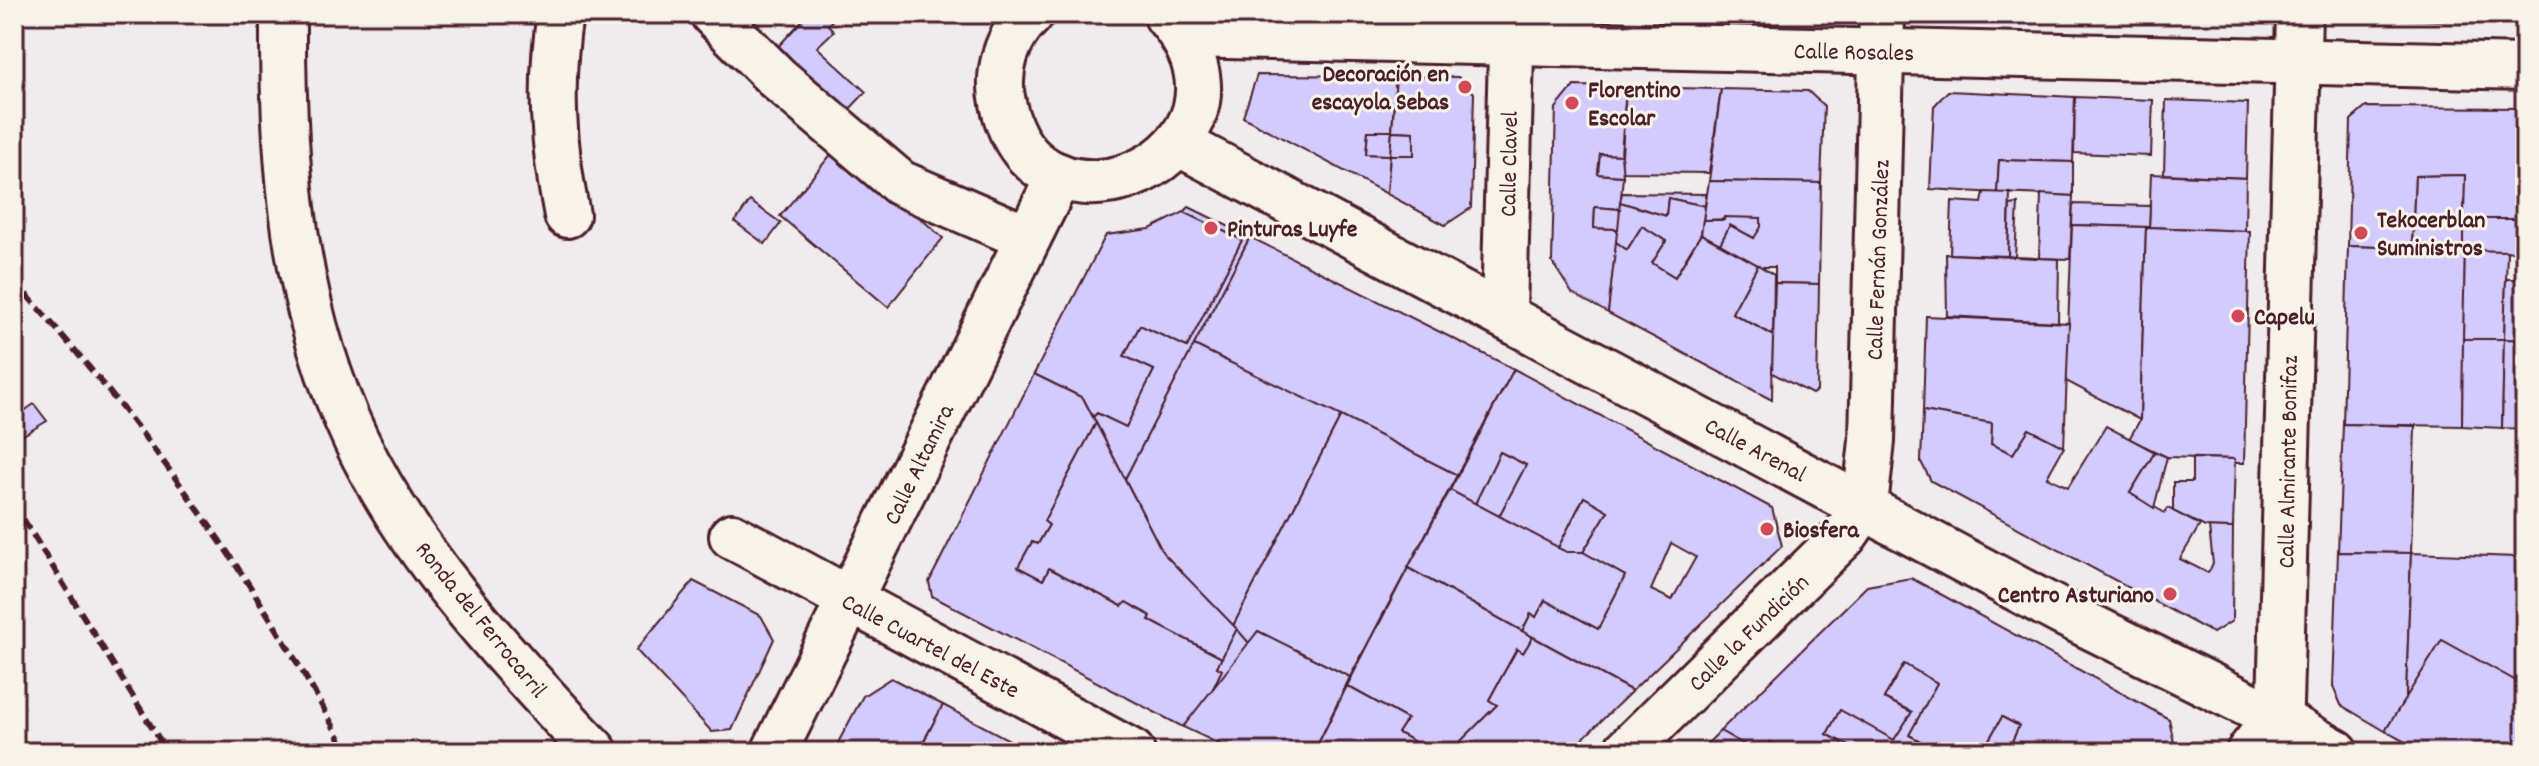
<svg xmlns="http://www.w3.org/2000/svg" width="2539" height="766" font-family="Dekko,sans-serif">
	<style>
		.building { fill: #d3cbfe; stroke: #4a1f2b; stroke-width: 2; fill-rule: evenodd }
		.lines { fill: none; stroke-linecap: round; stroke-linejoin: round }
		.minor-casing { stroke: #4a1f2b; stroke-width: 50 }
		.minor { stroke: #f7f3e8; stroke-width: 44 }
		.rail { stroke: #4a1f2b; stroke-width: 6; stroke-dasharray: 12 6; stroke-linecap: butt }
		.poi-dot { fill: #d1495b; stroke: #f7f3e8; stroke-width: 3 }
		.labels { text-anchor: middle; stroke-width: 6; stroke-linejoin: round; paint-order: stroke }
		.street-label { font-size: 24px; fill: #4a1f2b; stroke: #f7f3e8 }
		.poi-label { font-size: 24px; font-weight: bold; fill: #4a1f2b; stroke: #f7f3e8; text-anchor: start }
	</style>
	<rect width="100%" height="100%" fill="#f0ebec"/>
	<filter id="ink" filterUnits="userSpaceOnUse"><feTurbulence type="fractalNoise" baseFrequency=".0125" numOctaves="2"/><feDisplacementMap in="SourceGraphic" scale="16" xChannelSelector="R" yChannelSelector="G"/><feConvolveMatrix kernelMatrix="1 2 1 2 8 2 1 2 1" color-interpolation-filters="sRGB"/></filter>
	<g filter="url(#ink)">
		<g class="building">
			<polygon points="808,14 835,17 828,25 834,31 817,47 866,92 844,115 775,50"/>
			<polygon points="2359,14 2453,14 2453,21 2363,18"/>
			<polygon points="2453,14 2525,14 2525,23 2453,21"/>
			<polygon points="1257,75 1396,76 1392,131 1368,131 1366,154 1390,155 1387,194 1243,117"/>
			<polygon points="1396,76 1458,77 1474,93 1471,208 1445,225 1387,194 1390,155 1414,155 1414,132 1392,131"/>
			<polygon points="1574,86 1626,87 1621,155 1600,154 1598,174 1623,176 1620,209 1595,207 1594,228 1618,229 1608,313 1572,293 1552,262 1556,108"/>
			<polygon points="1626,87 1721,89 1709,173 1621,172"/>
			<polygon points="1721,89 1808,91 1824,106 1821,183 1709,181"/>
			<polygon points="1948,91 2075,97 2073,162 1999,160 1997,193 1930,189 1934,106"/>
			<polygon points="2075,97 2153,100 2151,156 2074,153"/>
			<polygon points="2166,100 2248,103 2246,178 2164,174"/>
			<polygon points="2366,107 2525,108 2525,219 2463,219 2465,175 2415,176 2412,248 2348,246 2351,120"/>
			<polygon points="1368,131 1392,131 1390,155 1366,154"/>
			<polygon points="1392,131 1414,132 1414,155 1390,155"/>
			<polygon points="838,146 943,238 888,307 780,216"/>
			<polygon points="1600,154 1621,155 1623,176 1598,174"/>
			<polygon points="1999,160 2073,162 2073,196 1997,193"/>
			<polygon points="2151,174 2246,178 2245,231 2149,227"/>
			<polygon points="2465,175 2463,250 2412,248 2415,176"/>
			<polygon points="1709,181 1821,183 1819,284 1775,283 1775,267 1760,267 1720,244 1730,225 1754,238 1761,218 1703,220"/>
			<polygon points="1984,192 2010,193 2008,256 1950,254 1952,201 1982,203"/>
			<polygon points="1622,193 1706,194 1705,206 1668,198 1666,216 1620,202"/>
			<polygon points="2041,194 2073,196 2070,259 2039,258"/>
			<polygon points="1668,198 1705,206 1701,234 1675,277 1652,263 1666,241 1642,226 1627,250 1616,242 1620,202 1666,216"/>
			<polygon points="750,201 781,223 765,244 735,222"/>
			<polygon points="2018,204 2015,257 2008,256 2010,205"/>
			<polygon points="2073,204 2150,206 2149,227 2072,225"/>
			<polygon points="1189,207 1250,237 1125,479 1093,417 1097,413 1126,427 1154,370 1124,356 1140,325 1187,347 1242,240 1184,212"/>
			<polygon points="1595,207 1620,209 1618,229 1594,228"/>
			<polygon points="1184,212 1242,240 1187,347 1140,325 1124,356 1154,370 1126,427 1097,413 1093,417 1083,398 1034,374 1106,235 1150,229"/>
			<polygon points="1724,217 1761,218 1761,227 1754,238 1730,225 1720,244 1701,234 1703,220 1724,220"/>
			<polygon points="2463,219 2525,219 2525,252 2463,250"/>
			<polygon points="2072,225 2146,227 2140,420 2066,381"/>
			<polygon points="1642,226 1666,241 1652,263 1675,277 1701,234 1758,265 1732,313 1773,335 1772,400 1608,313 1616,242 1627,250"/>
			<polygon points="2146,227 2250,231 2244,463 2235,463 2235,459 2167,457 2129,439 2140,420"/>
			<polygon points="1250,237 1514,369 1457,475 1194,345"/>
			<polygon points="2348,246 2465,250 2462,426 2343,424"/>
			<polygon points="2465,250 2507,251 2504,339 2463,339"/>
			<polygon points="1946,254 2059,259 2058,322 1947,316"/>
			<polygon points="1758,265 1774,275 1773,335 1732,313"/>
			<polygon points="2506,279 2525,279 2525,340 2504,339"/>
			<polygon points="1775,283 1819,284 1817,391 1812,394 1772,373"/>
			<polygon points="1926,316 2069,323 2064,447 2029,429 2013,454 1991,444 1992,423 1923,411"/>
			<polygon points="2463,339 2504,339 2502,428 2462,426"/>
			<polygon points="2504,339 2525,340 2525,429 2502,428"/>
			<polygon points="1194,345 1341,416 1233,626 1163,553 1125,479"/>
			<path d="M1514 369 1772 508 1782 546 1632 691 1522 631 1531 613 1536 617 1545 600 1598 629 1625 576 1583 552 1608 511 1584 497 1558 548 1499 516 1526 465 1500 452 1475 504 1450 490ZM1671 543 1696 557 1672 600 1651 590Z"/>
			<polygon points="1034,374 1083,398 1096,423 1044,521 1049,525 1038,544 1032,542 1018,567 1043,580 1049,568 1122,606 1126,602 1151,616 1149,620 1222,658 1217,667 1222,670 1210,695 1183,727 932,596 929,582"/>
			<polygon points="34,404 47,421 20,437 14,429 14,418"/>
			<polygon points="1923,411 1992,423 1991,444 2013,454 2029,429 2064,447 2047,477 2068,487 2106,426 2155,452 2130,493 2165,513 2168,508 2200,525 2180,559 2208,573 2213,564 2209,527 2233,528 2232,621 2213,633 1931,481 1921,462"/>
			<polygon points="1341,416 1457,475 1350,677 1258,631 1249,643 1233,626"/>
			<polygon points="1096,423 1163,553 1237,629 1222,658 1149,620 1151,616 1126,602 1122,606 1049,568 1043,580 1018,567 1032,542 1038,544 1049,525 1044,521"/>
			<polygon points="2343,424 2415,426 2411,553 2338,552"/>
			<polygon points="2522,428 2525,574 2516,574 2516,557"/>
			<polygon points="1500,452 1526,465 1499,516 1475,504"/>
			<polygon points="2155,452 2167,457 2154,508 2130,493"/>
			<polygon points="2192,458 2235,459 2233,528 2205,527 2173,511 2173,482 2192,482"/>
			<polygon points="1450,490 1567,552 1583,552 1625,576 1598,629 1545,600 1536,617 1531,613 1522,631 1408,568"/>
			<polygon points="1584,497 1608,511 1583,552 1567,552 1558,548"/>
			<polygon points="2338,552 2411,553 2406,698 2385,731 2341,705 2333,686"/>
			<polygon points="2411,553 2516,557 2516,574 2524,574 2523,685 2442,640 2406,698"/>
			<polygon points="1408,568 1533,637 1523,653 1517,649 1501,678 1489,700 1497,705 1450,752 1433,752 1398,733 1407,719 1347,686"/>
			<polygon points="2524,574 2525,574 2525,686 2523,685"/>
			<polygon points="1911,578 2169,719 2176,752 2007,752 2019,726 2002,717 1982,752 1940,752 1909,735 1937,683 1904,664 1884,698 1912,712 1894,740 1840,710 1827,734 1860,752 1789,752 1770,742 1765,752 1757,752 1720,731 1867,586"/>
			<polygon points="693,581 761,616 774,639 732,730 712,732 636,650"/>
			<polygon points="1237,629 1249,643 1210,695 1222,670 1217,667"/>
			<polygon points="1258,631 1350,677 1314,752 1236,752 1183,727"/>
			<polygon points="1533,637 1632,691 1569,752 1450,752 1497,705 1489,700 1501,678 1517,649 1523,653"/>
			<polygon points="2442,640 2525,686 2523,752 2423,752 2385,731"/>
			<polygon points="1904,664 1937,683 1909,735 1940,752 1860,752 1827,734 1840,710 1894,740 1912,712 1884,698"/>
			<polygon points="891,678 943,705 918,752 833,752 863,696"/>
			<polygon points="1347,686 1407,719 1398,733 1433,752 1314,752"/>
			<polygon points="943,705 1030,751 1031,752 918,752"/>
			<polygon points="2002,717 2019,726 2007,752 1982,752"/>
			<polygon points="1720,731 1757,752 1699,752"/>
			<polygon points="1770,742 1789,752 1765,752"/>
		</g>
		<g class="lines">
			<g class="minor-casing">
				<g id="minor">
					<path d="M283 14C282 161 292 305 356 440 412 558 507 657 595 752"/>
					<path d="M560 14C549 83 553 147 567 215"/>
					<polyline points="713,14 777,78 900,183 1028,238"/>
					<path d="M1031 14C1007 36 996 71 1003 103 1035 263 1284 153 1167 16"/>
					<polyline points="1184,35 2525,67"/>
					<polyline points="1178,143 2061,612 2276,718 2336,752"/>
					<polyline points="1504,313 1512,16"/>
					<polyline points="732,536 1132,752"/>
					<polyline points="774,752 1059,176"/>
					<polyline points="1625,752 1845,535 1865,506 1872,441 1882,14"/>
					<polyline points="2249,752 2276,718 2280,704 2299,14"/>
				</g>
			</g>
			<use href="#minor" class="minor"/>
			<g class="rail">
				<path d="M14 281C143 422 258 583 347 752"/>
				<polyline points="14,504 167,752"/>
			</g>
		</g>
	</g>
	<g class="poi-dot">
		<circle cx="1465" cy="87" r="8"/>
		<circle cx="1572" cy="103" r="8"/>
		<circle cx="1211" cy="228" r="8"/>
		<circle cx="2361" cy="233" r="8"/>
		<circle cx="2238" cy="316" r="8"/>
		<circle cx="1767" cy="529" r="8"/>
		<circle cx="2170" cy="594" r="8"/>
	</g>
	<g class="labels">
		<g class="street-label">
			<text transform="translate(1854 51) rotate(1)" y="8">Calle Rosales</text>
			<text transform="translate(1508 164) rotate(-89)" y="8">Calle Clavel</text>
			<text transform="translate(1877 260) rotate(-88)" y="8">Calle Fernán González</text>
			<text transform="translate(1756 449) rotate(28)" y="8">Calle Arenal</text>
			<text transform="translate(2287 462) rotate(-89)" y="8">Calle Almirante Bonifaz</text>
			<text transform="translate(918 464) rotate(-64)" y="8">Calle Altamira</text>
			<text transform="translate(482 619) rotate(51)" y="8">Ronda del Ferrocarril</text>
			<text transform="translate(1748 632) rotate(-44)" y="8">Calle la Fundición</text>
			<text transform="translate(931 645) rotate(28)" y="8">Calle Cuartel del Este</text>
		</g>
		<g class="poi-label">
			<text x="1449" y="81" text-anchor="end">Decoración en<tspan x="1449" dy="28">escayola Sebas</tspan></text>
			<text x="1588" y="97">Florentino<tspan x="1588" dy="28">Escolar</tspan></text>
			<text x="2377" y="227">Tekocerblan<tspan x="2377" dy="28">Suministros</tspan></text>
			<text x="1227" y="236">Pinturas Luyfe</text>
			<text x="2254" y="324">Capelu</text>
			<text x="1783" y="537">Biosfera</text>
			<text x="2154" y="602" text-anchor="end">Centro Asturiano</text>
		</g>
	</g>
	<rect width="2539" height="766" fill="none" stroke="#f7f3e8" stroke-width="48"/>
	<rect x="24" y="24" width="2491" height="718" fill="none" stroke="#4a1f2b" stroke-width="3" filter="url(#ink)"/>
</svg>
